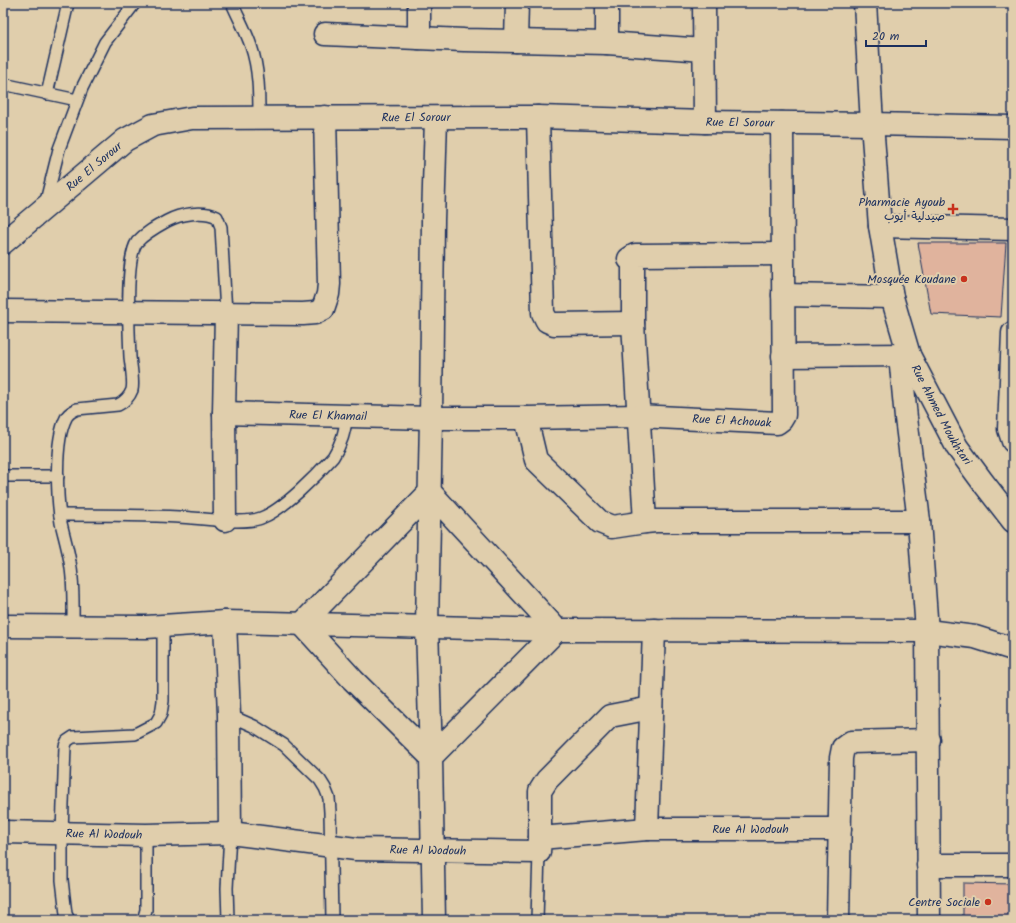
<svg xmlns="http://www.w3.org/2000/svg" width="1016" height="923" font-family="Kalam,'Playpen Sans Arabic',sans-serif">
	<style>
		.building { fill: #e0b39d; stroke: #1b2f5e }
		.lines { fill: none; stroke-linecap: round; stroke-linejoin: round }
		.lane-casing { stroke: #1b2f5e; stroke-width: 14 }
		.street-casing { stroke: #1b2f5e; stroke-width: 25 }
		.secondary-casing { stroke: #1b2f5e; stroke-width: 25 }
		.lane { stroke: #e0ceac; stroke-width: 11 }
		.street { stroke: #e0ceac; stroke-width: 22 }
		.secondary { stroke: #e0ceac; stroke-width: 22 }
		.poi-dot { fill: #c8321e; stroke: #e0ceac; stroke-width: 1.5 }
		.labels { text-anchor: middle; stroke-width: 4; stroke-linejoin: round; paint-order: stroke }
		.street-label { font-size: 12px; fill: #1b2f5e; stroke: #e0ceac }
		.poi-label { font-size: 12px; fill: #1b2f5e; stroke: #e0ceac; text-anchor: end }
	</style>
	<rect width="100%" height="100%" fill="#e0ceac"/>
	<filter id="ink" filterUnits="userSpaceOnUse"><feTurbulence type="fractalNoise" baseFrequency=".025" numOctaves="2"/><feDisplacementMap in="SourceGraphic" scale="8" xChannelSelector="R" yChannelSelector="G"/><feConvolveMatrix kernelMatrix="1 2 1 2 8 2 1 2 1" color-interpolation-filters="sRGB"/></filter>
	<g filter="url(#ink)">
		<g class="building">
			<polygon points="918,243 1006,243 1001,317 931,314"/>
			<polygon points="963,883 1013,884 1013,920 963,920"/>
		</g>
		<g class="lines">
			<g class="lane-casing">
				<g id="lane">
					<path d="M232 3C238 17 246 31 251 46 259 69 259 93 259 117"/>
					<polyline points="3,84 77,100"/>
					<polyline points="47,94 68,3"/>
					<polyline points="45,205 59,149 82,88 105,42 135,3"/>
					<polyline points="3,476 58,476"/>
					<path d="M60 515C100 515 140 515 179 517 200 518 243 525 261 518 283 510 317 475 333 457 342 443 344 433 347 417"/>
					<path d="M73 626C73 604 74 583 70 562 68 549 64 536 61 523 57 498 54 441 66 418 68 413 73 411 77 409L118 405C124 402 129 398 132 390 134 382 131 366 130 357 129 335 125 258 137 242 145 233 156 227 167 221 180 214 203 210 217 217L221 227 226 313"/>
					<polyline points="229,715 254,726 284,745 320,780 325,788 329,798 330,812 332,920"/>
					<polyline points="69,920 66,914 62,880 62,833 65,746 67,741 73,737 135,734 156,723 161,714 163,701 163,627"/>
					<polyline points="143,920 146,910 146,835"/>
					<polyline points="228,920 227,888 230,833"/>
					<polyline points="537,920 539,852"/>
				</g>
			</g>
			<g class="street-casing">
				<g id="street">
					<polyline points="607,3 607,43"/>
					<polyline points="704,3 705,122"/>
					<polyline points="325,34 464,40 607,43 704,50"/>
					<polyline points="419,38 419,3"/>
					<polyline points="516,41 517,3"/>
					<polyline points="538,117 543,313 547,321 554,324 633,323"/>
					<polyline points="872,124 1013,127"/>
					<polyline points="880,226 1013,229"/>
					<polyline points="782,254 635,255 629,259 633,262 633,323 645,522 656,521 919,521"/>
					<polyline points="783,295 892,297"/>
					<polyline points="3,311 303,314 315,313 323,309 328,294 329,284 325,117"/>
					<polyline points="1013,333 1009,429 1013,441"/>
					<polyline points="900,355 906,418 919,521 927,631 929,920"/>
					<polyline points="783,356 909,355"/>
					<path id="s1" d="M224 413 431 418H526L638 416 777 423 781 420 784 415 782 123"/>
					<polyline points="526,418 536,460 600,522 612,527 645,522"/>
					<polyline points="225,520 224,413 226,313"/>
					<polyline points="225,622 229,715 230,833"/>
					<polyline points="302,624 353,680 431,757 557,630 430,492"/>
					<polyline points="302,624 430,492"/>
					<polyline points="3,626 146,627 225,622 557,630 927,631 975,637 1013,649"/>
					<polyline points="647,829 654,630"/>
					<path id="s2" d="M3 832 146 835 230 833 356 849 539 852 540 838 647 829H840"/>
					<polyline points="540,838 540,791 547,780 610,716 651,708"/>
					<polyline points="928,865 1013,865"/>
					<polyline points="434,920 431,757 427,626 431,418 433,221 436,118"/>
					<polyline points="838,920 841,758 843,748 851,742 929,740"/>
				</g>
			</g>
			<g class="secondary-casing">
				<g id="secondary">
					<path id="s3" d="M865 3 872 124 880 226 892 297 909 355 957 447 982 481 1013 521"/>
					<path id="s4" d="M3 243 125 140 153 125 192 118 538 117 705 122 872 124"/>
				</g>
			</g>
			<use href="#lane" class="lane"/>
			<use href="#street" class="street"/>
			<use href="#secondary" class="secondary"/>
		</g>
	</g>
	<g class="poi-dot">
		<path d="M951 203h4v4h4v4h-4v4h-4v-4h-4v-4h4z"/>
		<circle cx="964" cy="279" r="4"/>
		<circle cx="988" cy="902" r="4"/>
	</g>
	<g class="labels">
		<g class="street-label">
			<text dy="4" stroke="none"><textPath href="#s4" startOffset="455">Rue El Sorour</textPath></text>
			<text dy="4" stroke="none"><textPath href="#s4" startOffset="779">Rue El Sorour</textPath></text>
			<text dy="4" stroke="none"><textPath href="#s4" startOffset="119">Rue El Sorour</textPath></text>
			<text dy="4" stroke="none"><textPath href="#s3" startOffset="424">Rue Ahmed Moukhtari</textPath></text>
			<text dy="4" stroke="none"><textPath href="#s1" startOffset="104">Rue El Khamail</textPath></text>
			<text dy="4" stroke="none"><textPath href="#s1" startOffset="508">Rue El Achouak</textPath></text>
			<text dy="4" stroke="none"><textPath href="#s2" startOffset="762">Rue Al Wodouh</textPath></text>
			<text dy="4" stroke="none"><textPath href="#s2" startOffset="101">Rue Al Wodouh</textPath></text>
			<text dy="4" stroke="none"><textPath href="#s2" startOffset="426">Rue Al Wodouh</textPath></text>
		</g>
		<g class="poi-label">
			<text x="945" y="206">Pharmacie Ayoub<tspan x="945" dy="14">صيدلية أيوب</tspan></text>
			<text x="956" y="283">Mosquée Koudane</text>
			<text x="980" y="906">Centre Sociale</text>
		</g>
	</g>
	<rect width="1016" height="923" fill="none" stroke="#e0ceac" stroke-width="16"/>
	<rect x="8" y="8" width="1000" height="907" fill="none" stroke="#1b2f5e" stroke-width="1.5" filter="url(#ink)"/>
	<path d="M866 40v6h60v-6" fill="none" stroke="#1b2f5e" stroke-width="2"/>
	<text x="872" y="40" font-size="12" fill="#1b2f5e" stroke="#e0ceac" stroke-width="3" paint-order="stroke">20 m</text>
</svg>
